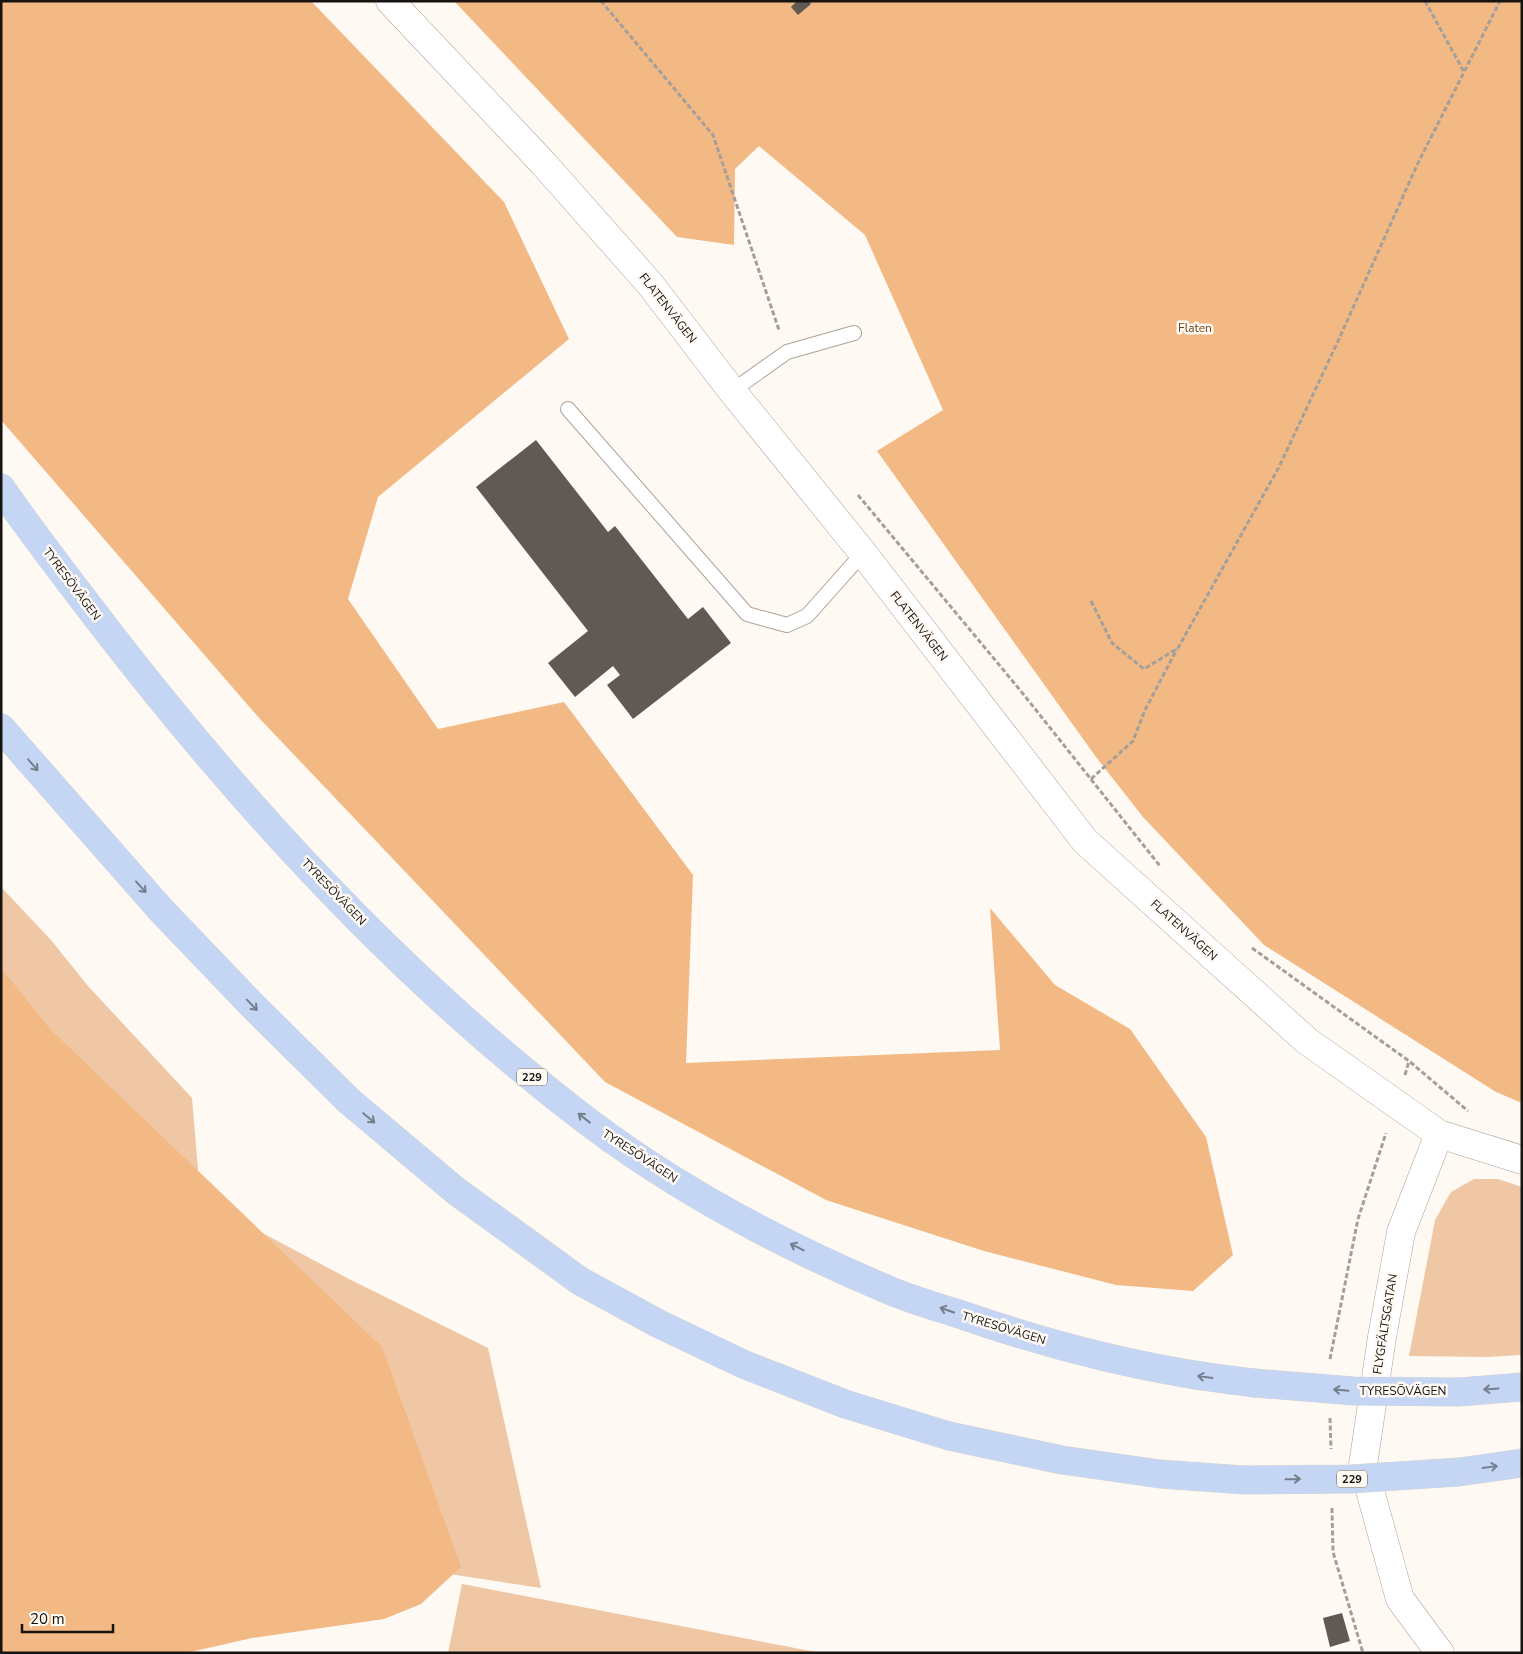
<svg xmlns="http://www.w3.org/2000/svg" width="1523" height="1654" font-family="'Nunito Sans',sans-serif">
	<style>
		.green { fill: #efc7a4 }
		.forest { fill: #f3b984 }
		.building { fill: #615953 }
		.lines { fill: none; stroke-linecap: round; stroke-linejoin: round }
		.service-casing { stroke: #aba39b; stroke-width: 16 }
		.minor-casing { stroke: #aba39b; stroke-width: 29 }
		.tertiary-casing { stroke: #aba39b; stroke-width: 29 }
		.motorway-casing { stroke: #d5d5d4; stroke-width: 29 }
		.path { stroke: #a49f9b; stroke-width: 3; stroke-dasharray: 5 2.5; stroke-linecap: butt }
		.service { stroke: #fff; stroke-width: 14 }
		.minor { stroke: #fff; stroke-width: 28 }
		.tertiary { stroke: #fff; stroke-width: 28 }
		.motorway { stroke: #c5d6f4; stroke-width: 28 }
		.motorway-bridge-casing { stroke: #d5d5d4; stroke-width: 29; stroke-linecap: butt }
		.motorway-bridge { stroke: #c5d6f4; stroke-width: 28 }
		.oneway { stroke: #767e8d }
		.labels { text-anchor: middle; stroke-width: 5; stroke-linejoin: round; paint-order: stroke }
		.shield { fill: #fff9f4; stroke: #5c5854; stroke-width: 1 }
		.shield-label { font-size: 11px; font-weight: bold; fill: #161310 }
		.street-label { font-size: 12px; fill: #161310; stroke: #fff9f4 }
		.park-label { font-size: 12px; fill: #6b451d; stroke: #fff9f4 }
	</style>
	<rect width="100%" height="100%" fill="#fff9f4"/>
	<g class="green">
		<polygon points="1,887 51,940 88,986 192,1098 201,1205 255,1229 349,1279 488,1348 541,1588 423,1570 1,1495"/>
		<polygon points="1474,1179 1498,1179 1522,1187 1522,1355 1486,1357 1409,1356 1435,1220 1451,1192"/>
		<polygon points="462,1584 821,1653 448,1653"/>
	</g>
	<g class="forest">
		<polygon points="1,1 311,1 504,202 569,339 378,497 348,599 438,729 564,702 693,875 686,1063 1000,1050 990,908 1055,985 1130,1029 1206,1137 1233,1255 1193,1291 1116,1285 984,1251 826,1200 605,1082 260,719 1,420"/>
		<polygon points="454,1 1522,1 1522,1103 1496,1092 1264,945 1143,817 1096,757 877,451 943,410 865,235 759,146 735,169 734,245 677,237"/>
		<polygon points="1,968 50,1029 382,1347 461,1567 421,1604 384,1619 252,1638 186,1653 1,1653"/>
	</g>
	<g class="building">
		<polygon points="797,1 809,1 811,4 798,15 791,7"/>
		<polygon points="536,440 608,532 615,526 688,619 703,607 731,643 633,719 607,685 620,675 613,666 575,697 548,663 588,631 476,487"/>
		<polygon points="1342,1613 1350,1641 1330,1647 1323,1618"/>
	</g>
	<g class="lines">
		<g class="service-casing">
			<g id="service">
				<polyline points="732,391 787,352 854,333"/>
				<polyline points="568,409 747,614 787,625 807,616 863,553"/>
			</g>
		</g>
		<g class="minor-casing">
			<polyline id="minor" points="1439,1134 1401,1232 1382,1337 1363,1465 1400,1599 1440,1653"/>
		</g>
		<g class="tertiary-casing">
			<polyline id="tertiary" points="390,1 543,163 650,284 732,391 863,553 1085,841 1307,1041 1439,1134 1522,1160"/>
		</g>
		<g class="motorway-casing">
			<g id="motorway">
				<path d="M1 488C34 536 70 582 106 629 246 810 407 985 591 1124 682 1192 786 1247 891 1291 913 1300 936 1307 959 1314 1031 1339 1107 1360 1183 1373 1206 1377 1230 1380 1254 1383"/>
				<polyline points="1,728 161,910 252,1005 349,1101 456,1191 580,1281 659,1324 743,1364 845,1404 949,1436 1062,1460 1160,1474 1244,1480"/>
				<polyline points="1459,1392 1522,1387"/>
				<polyline points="1459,1472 1522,1463"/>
			</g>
		</g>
		<g class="path">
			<polyline points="601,1 713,135 779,330"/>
			<polyline points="1425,1 1464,72"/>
			<polyline points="858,495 1020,690 1160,866"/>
			<polyline points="1091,601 1112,643 1144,669 1178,648 1279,467 1339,339 1418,163 1500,1"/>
			<polyline points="1091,779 1133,741 1145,710 1177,649"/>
			<polyline points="1252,948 1409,1061 1468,1111"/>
			<polyline points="1405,1075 1409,1061"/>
			<polyline points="1330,1359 1358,1219 1386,1133"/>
			<polyline points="1330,1418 1331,1449"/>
			<polyline points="1332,1508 1333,1552 1363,1653"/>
		</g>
		<use href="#service" class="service"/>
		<use href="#minor" class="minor"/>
		<use href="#tertiary" class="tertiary"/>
		<use href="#motorway" class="motorway"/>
		<g class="motorway-bridge-casing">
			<g id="motorway-bridge">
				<polyline points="1254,1383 1354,1391 1459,1392"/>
				<polyline points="1244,1480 1351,1479 1459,1472"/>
			</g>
		</g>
		<use href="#motorway-bridge" class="motorway-bridge"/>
	</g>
	<defs><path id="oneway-shaft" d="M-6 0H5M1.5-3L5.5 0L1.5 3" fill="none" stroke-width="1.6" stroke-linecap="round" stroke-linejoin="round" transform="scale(1.25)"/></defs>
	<g class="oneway">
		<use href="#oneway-shaft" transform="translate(33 765) rotate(49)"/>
		<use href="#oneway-shaft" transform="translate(141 887) rotate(48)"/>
		<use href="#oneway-shaft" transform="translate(252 1005) rotate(46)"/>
		<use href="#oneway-shaft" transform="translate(369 1118) rotate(40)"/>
		<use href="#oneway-shaft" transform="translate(584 1118) rotate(-142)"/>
		<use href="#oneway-shaft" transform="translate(797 1247) rotate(-153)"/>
		<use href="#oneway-shaft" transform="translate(947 1310) rotate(-161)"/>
		<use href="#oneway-shaft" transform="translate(1205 1377) rotate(-172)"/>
		<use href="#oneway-shaft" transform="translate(1491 1389) rotate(176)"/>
		<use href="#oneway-shaft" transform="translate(1341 1390) rotate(-175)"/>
		<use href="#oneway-shaft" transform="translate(1490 1467) rotate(-8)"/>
		<use href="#oneway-shaft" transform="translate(1293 1479) rotate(-1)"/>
	</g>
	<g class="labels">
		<g class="shield">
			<rect x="517" y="1068.5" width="30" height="17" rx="4"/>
			<rect x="1337" y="1470.5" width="30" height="17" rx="4"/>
		</g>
		<g class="shield-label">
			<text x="532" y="1081">229</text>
			<text x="1352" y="1483">229</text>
		</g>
		<g class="street-label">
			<text transform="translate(668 308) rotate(52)" y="4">FLATENVÄGEN</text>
			<text transform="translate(72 584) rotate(53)" y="4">TYRESÖVÄGEN</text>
			<text transform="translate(919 626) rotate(52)" y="4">FLATENVÄGEN</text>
			<text transform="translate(334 892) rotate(46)" y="4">TYRESÖVÄGEN</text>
			<text transform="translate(1184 930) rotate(42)" y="4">FLATENVÄGEN</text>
			<text transform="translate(640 1156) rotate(33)" y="4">TYRESÖVÄGEN</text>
			<text transform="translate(1385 1324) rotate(-81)" y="4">FLYGFÄLTSGATAN</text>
			<text transform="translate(1004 1328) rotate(17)" y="4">TYRESÖVÄGEN</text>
			<text x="1403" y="1395">TYRESÖVÄGEN</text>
		</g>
		<g class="park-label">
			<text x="1195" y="332">Flaten</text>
		</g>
	</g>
	<rect width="1523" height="1654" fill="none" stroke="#161310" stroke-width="5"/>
	<path d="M22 1624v8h91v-8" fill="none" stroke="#161310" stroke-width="2.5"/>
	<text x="30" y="1624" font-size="15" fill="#161310" stroke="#fff9f4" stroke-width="4" paint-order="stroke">20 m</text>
</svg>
